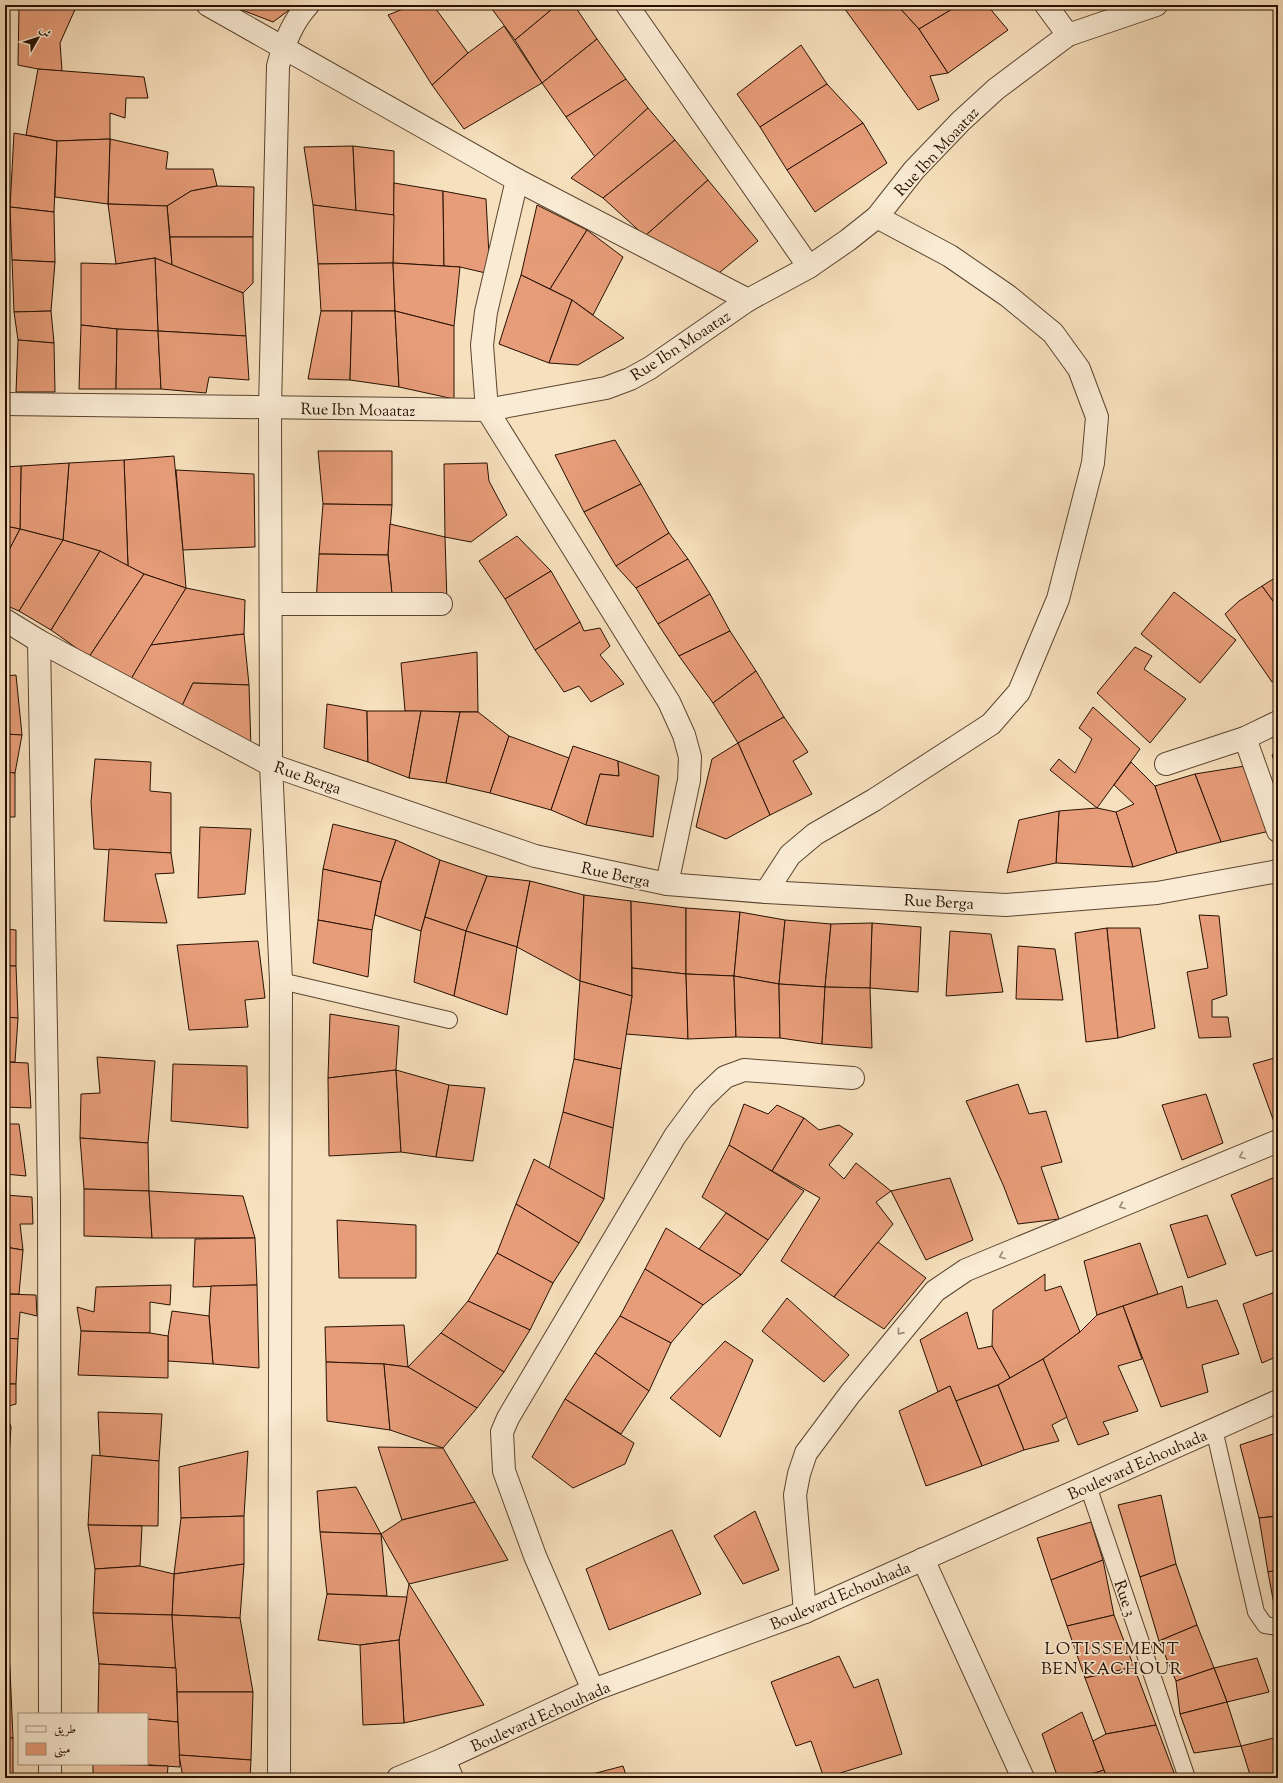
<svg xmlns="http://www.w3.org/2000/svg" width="1283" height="1783" font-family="'Sorts Mill Goudy',Amiri,serif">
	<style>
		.building { fill: #e79d79; stroke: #271000 }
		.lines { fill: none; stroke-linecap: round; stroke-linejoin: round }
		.lane-casing { stroke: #5b442f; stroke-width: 18 }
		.street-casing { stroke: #5b442f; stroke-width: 24 }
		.lane { stroke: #faebd4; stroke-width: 16 }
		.street { stroke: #faebd4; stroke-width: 22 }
		.oneway { stroke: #9b8875 }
		.labels { text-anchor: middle; stroke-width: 3.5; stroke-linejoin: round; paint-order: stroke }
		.street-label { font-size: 16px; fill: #271000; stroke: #faebd4 }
		.neighbourhood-label { font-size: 17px; letter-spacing: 1px; fill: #271000; stroke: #faebd4 }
	</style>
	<rect width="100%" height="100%" fill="#f7e0bd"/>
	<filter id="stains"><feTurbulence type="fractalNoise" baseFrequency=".005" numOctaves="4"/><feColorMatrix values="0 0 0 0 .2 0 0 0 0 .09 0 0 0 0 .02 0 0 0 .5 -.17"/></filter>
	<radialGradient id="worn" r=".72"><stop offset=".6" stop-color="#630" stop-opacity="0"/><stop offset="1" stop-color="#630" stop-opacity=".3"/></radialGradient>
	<g class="building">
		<polygon points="19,5 77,5 60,43 62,71 38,69 18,65"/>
		<polygon points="229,5 296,5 273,22"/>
		<polygon points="413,5 433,5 468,53 432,85 388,15"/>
		<polygon points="489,5 557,5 515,40"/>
		<polygon points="557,5 574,5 597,39 542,83 515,40"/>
		<polygon points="842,5 897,5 919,29 948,73 930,76 939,100 918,110"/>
		<polygon points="897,5 959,5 919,29"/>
		<polygon points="959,5 987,5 1008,30 948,73 919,29"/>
		<polygon points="504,26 542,83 464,129 432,85 468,53"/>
		<polygon points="597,39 626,79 566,117 542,83"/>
		<polygon points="801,45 827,84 760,127 737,94"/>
		<polygon points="38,69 144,77 148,98 126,98 125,118 110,113 110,139 57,141 26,135"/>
		<polygon points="626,79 648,108 595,157 566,117"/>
		<polygon points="827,84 863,123 787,170 760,127"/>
		<polygon points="648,108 675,140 603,198 571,178"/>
		<polygon points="863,123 887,163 815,212 787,170"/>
		<polygon points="14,133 57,141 54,212 10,207"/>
		<polygon points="110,139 168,152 166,169 213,169 217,186 191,191 167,206 108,204"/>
		<polygon points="110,139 108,204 55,197 57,141"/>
		<polygon points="675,140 708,180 645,236 603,198"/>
		<polygon points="353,146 356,211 313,205 304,147"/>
		<polygon points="353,146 394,151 394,215 356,211"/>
		<polygon points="708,180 758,241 714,277 645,236"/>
		<polygon points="394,183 443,191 444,266 393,263"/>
		<polygon points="217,186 254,187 253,237 170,237 167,206 191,191"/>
		<polygon points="443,191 486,199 490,274 460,267 444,266"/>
		<polygon points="108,204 167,206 172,265 155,258 116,264"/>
		<polygon points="313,205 394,215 393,263 318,264"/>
		<polygon points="537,205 587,230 550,289 521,275"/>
		<polygon points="10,207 54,212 55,262 12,260"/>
		<polygon points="587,230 623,257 593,315 572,300 550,289"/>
		<polygon points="170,237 253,237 253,283 243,293 172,265"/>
		<polygon points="155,258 243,293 246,336 158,331"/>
		<polygon points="155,258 158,331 117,329 81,325 81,263 116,264"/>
		<polygon points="12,260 55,262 51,311 14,312"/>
		<polygon points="393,263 395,311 321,311 318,264"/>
		<polygon points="393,263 460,267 454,326 395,311"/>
		<polygon points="521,275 572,300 549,363 499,344"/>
		<polygon points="572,300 624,338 578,365 549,363"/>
		<polygon points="51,311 54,343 18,340 14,312"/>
		<polygon points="321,311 352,311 350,380 308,379"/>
		<polygon points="352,311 395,311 399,387 350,380"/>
		<polygon points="395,311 454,326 454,399 399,387"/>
		<polygon points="81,325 117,329 116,389 79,389"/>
		<polygon points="117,329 158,331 161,389 116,389"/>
		<polygon points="158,331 246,336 249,380 209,377 206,393 161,389"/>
		<polygon points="18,340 54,343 55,392 16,392"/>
		<polygon points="615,440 641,484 584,512 555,455"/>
		<polygon points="318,451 392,451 392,505 323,504"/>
		<polygon points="174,456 183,550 186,588 144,574 128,566 124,460"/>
		<polygon points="124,460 128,566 100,551 63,540 69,463"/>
		<polygon points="69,463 63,540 20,529 21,466"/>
		<polygon points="487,463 489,481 507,515 471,542 445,537 444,464"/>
		<polygon points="21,466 20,529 5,526 5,467"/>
		<polygon points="176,470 254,474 255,547 183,550"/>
		<polygon points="641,484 669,533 616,566 584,512"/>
		<polygon points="323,504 392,505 388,555 319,554"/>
		<polygon points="390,524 445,537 447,602 393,604 388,555"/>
		<polygon points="5,526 20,529 5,558"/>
		<polygon points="20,529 63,540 19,611 5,605 5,558"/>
		<polygon points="669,533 688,559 636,588 616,566"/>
		<polygon points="517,536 551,571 505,599 479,561"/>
		<polygon points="63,540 100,551 51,630 19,611"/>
		<polygon points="100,551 144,574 89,657 51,630"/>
		<polygon points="319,554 388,555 393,604 316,603"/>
		<polygon points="688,559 710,594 658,624 636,588"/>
		<polygon points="551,571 580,622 535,650 505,599"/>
		<polygon points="144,574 186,588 131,679 89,657"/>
		<polygon points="1278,576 1278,608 1262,586"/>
		<polygon points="1262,586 1278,608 1278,679 1272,682 1225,614 1239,601"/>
		<polygon points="186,588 245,600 244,634 151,645"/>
		<polygon points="1174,592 1236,640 1200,683 1141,634"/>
		<polygon points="710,594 730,631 679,656 658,624"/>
		<polygon points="580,622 584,631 600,628 610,646 600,655 624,684 591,702 579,686 564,692 535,650"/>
		<polygon points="730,631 756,671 713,703 679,656"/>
		<polygon points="244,634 249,685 193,683 179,712 131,679 151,645"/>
		<polygon points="1135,647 1152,656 1144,669 1186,699 1150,743 1097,693"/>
		<polygon points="477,652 478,712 405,711 401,663"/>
		<polygon points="756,671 784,717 738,743 713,703"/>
		<polygon points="16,675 22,735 5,734 5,676"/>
		<polygon points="193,683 249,685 251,749 179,712"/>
		<polygon points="327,704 367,711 368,762 324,748"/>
		<polygon points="1093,707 1140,749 1097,808 1050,770 1059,759 1075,773 1092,739 1079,728"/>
		<polygon points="367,711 421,711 409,778 368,762"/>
		<polygon points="421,711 460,712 446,783 409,778"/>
		<polygon points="460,712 478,712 509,736 490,793 446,783"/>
		<polygon points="784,717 808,752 793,761 812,794 770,815 738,743"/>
		<polygon points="5,734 22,735 15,773 5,772"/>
		<polygon points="509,736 569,758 551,810 490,793"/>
		<polygon points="738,743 770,815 726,839 696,827 712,759"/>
		<polygon points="573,746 618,761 619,776 600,774 586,825 551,810"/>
		<polygon points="1278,752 1278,772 1272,755"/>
		<polygon points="95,759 151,762 150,791 171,793 171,853 94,849 91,802"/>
		<polygon points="618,761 659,776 653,837 586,825 600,774 619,776"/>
		<polygon points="1131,762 1155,786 1177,853 1133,867 1116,812 1134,804 1114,785"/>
		<polygon points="1245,766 1270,831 1221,842 1195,774"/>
		<polygon points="5,772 15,773 15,817 5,817"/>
		<polygon points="1195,774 1221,842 1177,853 1155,786"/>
		<polygon points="1097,808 1116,812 1133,867 1056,863 1059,811"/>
		<polygon points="1059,811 1056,863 1007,873 1019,820"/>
		<polygon points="333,824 396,840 381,882 323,869"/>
		<polygon points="200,827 251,829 245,894 198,898"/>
		<polygon points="396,840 440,860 421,931 375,915 381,882"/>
		<polygon points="109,849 171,853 174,873 155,874 167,923 104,921"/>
		<polygon points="440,860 487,876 466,931 425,917"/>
		<polygon points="323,869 381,882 372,930 318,920"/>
		<polygon points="487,876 530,881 517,947 466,931"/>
		<polygon points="530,881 584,895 580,981 517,947"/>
		<polygon points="584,895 631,901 632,996 580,981"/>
		<polygon points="631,901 686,908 686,974 632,968"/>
		<polygon points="686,908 740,912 734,976 686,974"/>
		<polygon points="740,912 785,920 779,984 734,976"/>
		<polygon points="1199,915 1219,916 1227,995 1212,1000 1212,1017 1228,1017 1231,1037 1199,1038 1187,972 1208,968"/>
		<polygon points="425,917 466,931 454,996 414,982 421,931"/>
		<polygon points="318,920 372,930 368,977 313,963"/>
		<polygon points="785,920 831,924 825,987 779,984"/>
		<polygon points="872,923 921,927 918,992 870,988"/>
		<polygon points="872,923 870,988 825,987 831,924"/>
		<polygon points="1107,928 1118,1038 1086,1042 1075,933"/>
		<polygon points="1107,928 1140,928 1155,1028 1118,1038"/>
		<polygon points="5,929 16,930 16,966 5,966"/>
		<polygon points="466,931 517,947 507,1015 454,996"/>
		<polygon points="950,931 991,934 1003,992 946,996"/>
		<polygon points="258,941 265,998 245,1000 248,1027 189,1030 177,945"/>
		<polygon points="1018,946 1055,949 1063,1000 1016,999"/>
		<polygon points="5,966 16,966 18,1018 5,1017"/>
		<polygon points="632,968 686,974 688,1039 626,1034 632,996"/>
		<polygon points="686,974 734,976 736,1037 688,1039"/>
		<polygon points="734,976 779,984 780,1038 736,1037"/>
		<polygon points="580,981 632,996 621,1069 574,1059"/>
		<polygon points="779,984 825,987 822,1044 780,1038"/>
		<polygon points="825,987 870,988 872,1048 822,1044"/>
		<polygon points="330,1014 399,1026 396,1070 328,1078"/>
		<polygon points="5,1017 18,1018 15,1062 5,1062"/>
		<polygon points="97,1057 155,1061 148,1143 80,1138 81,1094 100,1093"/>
		<polygon points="1278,1057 1278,1120 1274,1122 1253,1064"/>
		<polygon points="574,1059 621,1069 613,1128 563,1112"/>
		<polygon points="5,1062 28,1063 31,1108 5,1107"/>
		<polygon points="173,1064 247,1066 248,1128 171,1121"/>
		<polygon points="396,1070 401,1152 329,1156 328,1078"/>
		<polygon points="396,1070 449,1085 436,1157 401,1152"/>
		<polygon points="1018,1084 1029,1114 1046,1111 1062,1162 1041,1167 1059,1219 1018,1224 1004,1187 966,1101"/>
		<polygon points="449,1085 485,1088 473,1161 436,1157"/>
		<polygon points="1206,1094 1223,1143 1182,1160 1162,1105"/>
		<polygon points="744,1104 768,1114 777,1105 804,1118 772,1171 729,1145"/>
		<polygon points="563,1112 613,1128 604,1199 549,1168"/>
		<polygon points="804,1118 819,1130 839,1125 853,1134 829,1165 844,1179 856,1163 891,1191 876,1202 893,1224 834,1297 781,1261 820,1198 772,1171"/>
		<polygon points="5,1124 19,1124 26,1176 5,1174"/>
		<polygon points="80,1138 148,1143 149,1191 84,1189"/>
		<polygon points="729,1145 804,1191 768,1240 702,1197"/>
		<polygon points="534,1159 604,1199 579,1243 516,1204"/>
		<polygon points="1278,1176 1278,1249 1256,1256 1231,1195"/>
		<polygon points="950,1178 973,1240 926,1260 891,1191"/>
		<polygon points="84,1189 149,1191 152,1238 84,1236"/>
		<polygon points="149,1191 243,1196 255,1238 152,1238"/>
		<polygon points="5,1195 32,1197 33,1224 20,1224 23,1250 5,1247"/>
		<polygon points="516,1204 579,1243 553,1283 497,1253"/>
		<polygon points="726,1213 768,1240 741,1275 699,1249"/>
		<polygon points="1207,1215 1226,1264 1188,1278 1170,1225"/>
		<polygon points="337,1220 416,1225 416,1278 339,1278"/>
		<polygon points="666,1228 699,1249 741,1275 703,1305 645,1269"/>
		<polygon points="255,1238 257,1285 193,1287 195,1239"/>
		<polygon points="878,1242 926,1278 884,1329 834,1297"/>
		<polygon points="1140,1243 1158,1294 1097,1315 1084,1261"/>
		<polygon points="5,1247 23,1250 19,1294 5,1294"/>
		<polygon points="497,1253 553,1283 530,1330 468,1301"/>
		<polygon points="645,1269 703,1305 671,1343 620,1316"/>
		<polygon points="1045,1274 1045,1291 1061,1286 1080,1332 1043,1359 1010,1378 992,1346 993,1310"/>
		<polygon points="171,1285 170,1305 150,1302 150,1333 81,1331 77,1307 94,1312 96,1287"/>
		<polygon points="257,1285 259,1368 213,1364 209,1316 211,1286"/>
		<polygon points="1182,1286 1187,1308 1217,1300 1239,1354 1202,1365 1208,1392 1161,1407 1123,1306"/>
		<polygon points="1278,1291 1278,1356 1262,1363 1243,1304"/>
		<polygon points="5,1294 36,1295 37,1316 20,1312 18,1339 5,1338"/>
		<polygon points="787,1298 849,1355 824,1382 762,1331"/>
		<polygon points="468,1301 530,1330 504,1372 441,1333"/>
		<polygon points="1123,1306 1142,1359 1118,1366 1138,1411 1103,1422 1109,1434 1078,1445 1043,1359 1080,1332 1097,1315"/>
		<polygon points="172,1311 209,1316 213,1364 168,1361 168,1336"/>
		<polygon points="967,1312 978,1349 992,1346 1010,1378 998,1385 956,1401 950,1386 938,1392 920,1340"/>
		<polygon points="620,1316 671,1343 649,1391 595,1353"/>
		<polygon points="404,1325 408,1367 384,1364 326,1362 325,1327"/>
		<polygon points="81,1331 150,1333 168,1336 168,1378 78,1375"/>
		<polygon points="441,1333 504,1372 477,1408 408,1367"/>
		<polygon points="5,1338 18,1339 16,1384 5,1384"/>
		<polygon points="725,1341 753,1360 720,1437 670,1398"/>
		<polygon points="595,1353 649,1391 621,1434 565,1399"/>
		<polygon points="1043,1359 1067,1417 1052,1425 1059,1441 1024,1450 998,1385"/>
		<polygon points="326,1362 384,1364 390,1430 327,1421"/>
		<polygon points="384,1364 408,1367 477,1408 443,1448 390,1430"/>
		<polygon points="5,1384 16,1384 16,1404 5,1407"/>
		<polygon points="998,1385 1024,1450 982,1466 956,1401"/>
		<polygon points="950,1386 982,1466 926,1486 899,1411"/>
		<polygon points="565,1399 634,1443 625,1464 573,1488 532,1457"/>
		<polygon points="5,1410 11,1427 5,1426"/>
		<polygon points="98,1412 162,1414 159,1461 100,1456"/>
		<polygon points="5,1426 11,1427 8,1472 5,1472"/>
		<polygon points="1276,1433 1278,1439 1278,1516 1259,1518 1240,1445"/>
		<polygon points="378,1447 443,1448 475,1502 402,1520"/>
		<polygon points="248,1451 244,1516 181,1518 179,1467"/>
		<polygon points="92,1455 159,1461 158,1526 88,1525"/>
		<rect x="5" y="1472" width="3" height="55"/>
		<polygon points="356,1487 381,1534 320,1532 317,1491"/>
		<polygon points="1161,1495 1176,1564 1140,1577 1118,1505"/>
		<polygon points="475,1502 508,1560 409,1584 381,1534 402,1520"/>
		<polygon points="755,1511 779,1570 743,1584 714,1536"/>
		<polygon points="244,1516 244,1564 174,1574 181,1518"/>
		<polygon points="1278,1516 1278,1570 1268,1572 1259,1518"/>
		<polygon points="1091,1522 1103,1560 1051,1580 1037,1538"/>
		<polygon points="88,1525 142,1526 140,1566 95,1569"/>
		<polygon points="5,1527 8,1527 6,1572 5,1572"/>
		<polygon points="672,1530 701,1594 609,1630 586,1569"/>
		<polygon points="320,1532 381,1534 387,1596 327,1594"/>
		<polygon points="1103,1560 1114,1615 1067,1626 1051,1580"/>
		<polygon points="244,1564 240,1618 172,1615 174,1574"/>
		<polygon points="1176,1564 1197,1625 1159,1641 1140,1577"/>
		<polygon points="140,1566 174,1574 172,1615 93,1613 95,1569"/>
		<polygon points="1278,1570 1278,1610 1275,1610 1268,1572"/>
		<rect x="5" y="1572" width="1" height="41"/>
		<polygon points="409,1584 484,1705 404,1723 399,1640"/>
		<polygon points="327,1594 407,1597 399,1640 360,1645 318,1640"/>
		<polygon points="5,1613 6,1613 10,1669 5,1669"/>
		<polygon points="93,1613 172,1615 176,1668 99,1664"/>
		<polygon points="172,1615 240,1618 253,1692 177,1692"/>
		<polygon points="1114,1615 1134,1667 1085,1678 1067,1626"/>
		<polygon points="1197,1625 1214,1668 1176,1681 1159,1641"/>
		<polygon points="399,1640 404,1723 363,1725 360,1645"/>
		<polygon points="839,1656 854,1688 878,1679 902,1754 824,1778 811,1741 796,1746 771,1682"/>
		<polygon points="1257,1658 1269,1692 1227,1702 1214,1668"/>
		<polygon points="99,1664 176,1668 178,1722 147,1719 147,1714 98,1714"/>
		<polygon points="1134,1667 1156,1725 1106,1734 1085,1678"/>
		<polygon points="1214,1668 1227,1702 1180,1714 1176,1681"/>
		<polygon points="5,1669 10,1669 13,1738 5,1738"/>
		<polygon points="177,1692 253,1692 251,1760 179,1755"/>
		<polygon points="1227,1702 1241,1746 1194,1753 1180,1714"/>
		<polygon points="1082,1712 1104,1770 1079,1778 1058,1778 1042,1734"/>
		<polygon points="147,1719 178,1722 180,1767 136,1764 147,1764"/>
		<polygon points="1156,1725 1176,1778 1107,1778 1093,1741 1106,1734"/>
		<polygon points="1278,1737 1278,1778 1251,1778 1241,1746"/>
		<rect x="5" y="1738" width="8" height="40"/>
		<polygon points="179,1755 251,1760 250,1778 183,1778"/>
		<polygon points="93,1764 168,1766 167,1778 93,1778"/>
		<polygon points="623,1766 627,1778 577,1778"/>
		<polygon points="1104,1770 1107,1778 1079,1778"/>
	</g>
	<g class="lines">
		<g class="lane-casing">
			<g id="lane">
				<polyline points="281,981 449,1020"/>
				<polyline points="1214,1429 1256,1612 1265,1625 1278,1627"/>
				<polyline points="1088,1486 1187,1778"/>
			</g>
		</g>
		<g class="street-casing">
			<g id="street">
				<polyline points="208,5 517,180 748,300"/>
				<polyline points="627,5 809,267"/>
				<polyline points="1046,5 1068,35"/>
				<polyline points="517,180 486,312 482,345 487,410 669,702 684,735 690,757 689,780 667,884"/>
				<polyline points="5,404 487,410 606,388 630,379 650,368 748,300 809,267 848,240 877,217 914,170 961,121 996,89 1068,35 1156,5"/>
				<polyline points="271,604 441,604"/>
				<polyline points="5,620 39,641 271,765 535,856 667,884 766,892 1006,905 1157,893 1278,871"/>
				<polyline points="39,641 49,1198 50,1714"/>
				<polyline points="1245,738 1278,831"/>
				<polyline points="1166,764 1245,738 1278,722"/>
				<polyline points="766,892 790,855 815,834 874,800 991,724 1019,692 1058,599 1093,463 1097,417 1079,369 1053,333 1008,296 950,256 877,217"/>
				<polyline points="923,1559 1023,1778"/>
				<polyline points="805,1612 795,1495 799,1474 806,1453 850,1394 935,1291 966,1270 1278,1141"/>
				<polyline points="593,1690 535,1556 504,1471 502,1432 508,1418 675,1136 703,1098 725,1077 744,1070 853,1078"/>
				<polyline points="444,1759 452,1778"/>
				<polyline points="50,1764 50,1778"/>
				<path d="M279 1778 281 981 271 765 270 408 278 66C284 43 292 22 308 5"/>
				<polyline points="398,1778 444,1759 593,1690 805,1612 1278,1401"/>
			</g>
		</g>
		<use href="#lane" class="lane"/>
		<use href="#street" class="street"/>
	</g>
	<defs><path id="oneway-chevron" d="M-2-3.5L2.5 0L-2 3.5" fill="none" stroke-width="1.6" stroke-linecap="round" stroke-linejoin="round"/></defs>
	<g class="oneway">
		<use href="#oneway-chevron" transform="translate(1242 1156) rotate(157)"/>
		<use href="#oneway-chevron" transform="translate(1122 1206) rotate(157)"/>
		<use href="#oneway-chevron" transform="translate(1002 1256) rotate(157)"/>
		<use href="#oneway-chevron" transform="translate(900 1332) rotate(129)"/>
	</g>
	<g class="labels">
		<g class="street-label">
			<text transform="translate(936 151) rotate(-47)" y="6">Rue Ibn Moaataz</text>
			<text transform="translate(680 345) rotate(-33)" y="6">Rue Ibn Moaataz</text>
			<text transform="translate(358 409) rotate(1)" y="6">Rue Ibn Moaataz</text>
			<text transform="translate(308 777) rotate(19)" y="6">Rue Berga</text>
			<text transform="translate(616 874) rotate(12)" y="6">Rue Berga</text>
			<text transform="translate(939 901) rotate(3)" y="6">Rue Berga</text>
			<text transform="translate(1137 1464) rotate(-24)" y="6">Boulevard Echouhada</text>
			<text transform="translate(840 1595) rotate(-23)" y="6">Boulevard Echouhada</text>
			<text transform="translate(1126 1598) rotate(71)" y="6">Rue 3</text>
			<text transform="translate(540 1716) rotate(-24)" y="6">Boulevard Echouhada</text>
		</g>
		<g class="neighbourhood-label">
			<text x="1112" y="1654">LOTISSEMENT<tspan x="1112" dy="20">BEN KACHOUR</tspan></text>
		</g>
	</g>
	<rect width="1283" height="1783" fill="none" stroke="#f7e0bd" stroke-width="20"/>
	<rect x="6" y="6" width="1271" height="1771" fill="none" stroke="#271000" stroke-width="2"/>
	<rect x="10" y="10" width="1263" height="1763" fill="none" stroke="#271000"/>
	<rect x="18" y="1713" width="130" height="52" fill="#faebd4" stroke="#a6937f"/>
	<rect x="26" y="1726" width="20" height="6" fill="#faebd4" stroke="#a6937f"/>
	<text x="54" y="1733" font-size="12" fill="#271000">طريق</text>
	<rect x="26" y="1743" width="20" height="12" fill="#e79d79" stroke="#a6937f"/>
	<text x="54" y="1753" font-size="12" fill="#271000">مبنى</text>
	<g transform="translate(38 38) rotate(51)" stroke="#faebd4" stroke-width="3" paint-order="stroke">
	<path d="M0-3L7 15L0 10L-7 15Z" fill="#271000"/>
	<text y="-6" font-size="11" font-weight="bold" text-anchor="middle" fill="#271000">ش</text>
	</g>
	<rect width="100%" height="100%" filter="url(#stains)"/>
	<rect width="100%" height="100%" fill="url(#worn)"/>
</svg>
